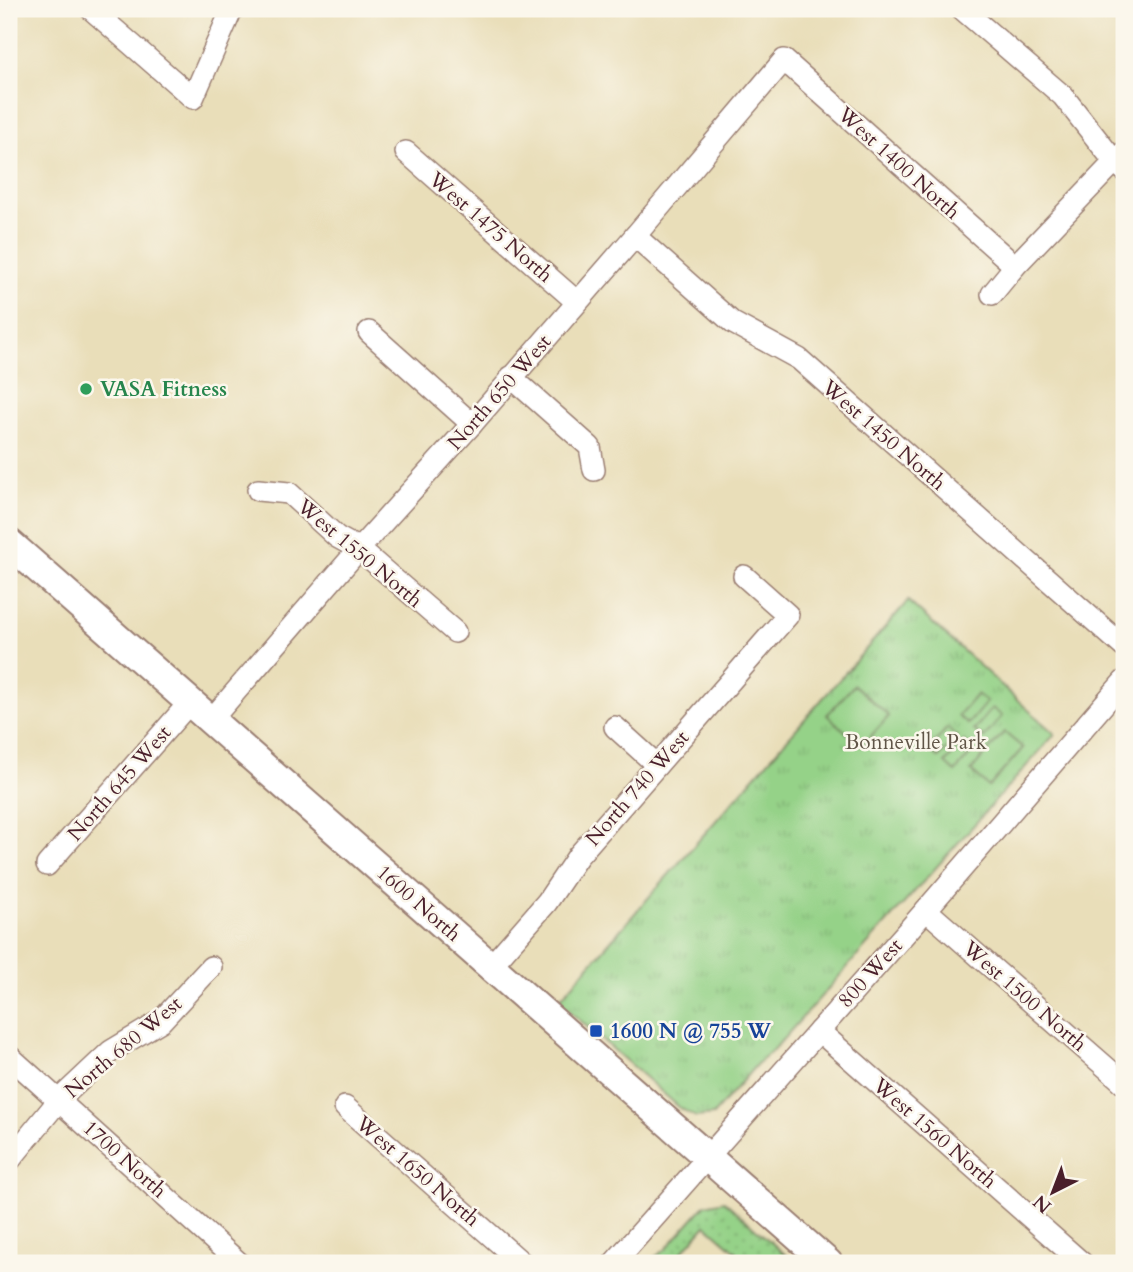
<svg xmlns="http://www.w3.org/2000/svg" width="1133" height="1272" font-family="Cardo,serif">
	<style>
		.grass { fill: url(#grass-dots); stroke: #70785a; stroke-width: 2 }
		.park { fill: url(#park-tufts); stroke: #70785a; stroke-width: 2 }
		.pitch { fill: #95d288; stroke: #70785a; stroke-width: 2 }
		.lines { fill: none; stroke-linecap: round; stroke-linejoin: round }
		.minor-casing { stroke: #9a7e72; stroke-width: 24 }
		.major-casing { stroke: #9a7e72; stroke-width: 32 }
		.minor { stroke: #fff; stroke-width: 21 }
		.major { stroke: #fff; stroke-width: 28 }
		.leisure-dot { fill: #2e9e5b; stroke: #fbf7ec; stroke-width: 2.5 }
		.transit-dot { fill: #1a4fb4; stroke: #fbf7ec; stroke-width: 2.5 }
		.labels { text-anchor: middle; stroke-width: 5; stroke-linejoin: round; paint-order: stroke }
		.street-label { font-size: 21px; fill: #4a1f2b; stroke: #fbf7ec }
		.leisure-label { font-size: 21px; font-weight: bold; fill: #27864d; stroke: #fbf7ec; text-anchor: start }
		.park-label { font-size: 21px; fill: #605547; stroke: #fbf7ec }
		.transit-label { font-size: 21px; font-weight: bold; fill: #164399; stroke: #fbf7ec; text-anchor: start }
	</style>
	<defs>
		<pattern id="grass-dots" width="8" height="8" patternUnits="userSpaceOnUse" patternTransform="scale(1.75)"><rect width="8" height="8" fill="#95d288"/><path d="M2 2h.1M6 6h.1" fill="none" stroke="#82b476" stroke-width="1.8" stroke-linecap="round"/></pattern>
		<pattern id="park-tufts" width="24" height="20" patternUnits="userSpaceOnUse" patternTransform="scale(1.75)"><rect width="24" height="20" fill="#95d288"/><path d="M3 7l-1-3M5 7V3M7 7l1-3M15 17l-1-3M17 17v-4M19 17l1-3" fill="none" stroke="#82b476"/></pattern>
	</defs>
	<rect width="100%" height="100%" fill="#fbf7ec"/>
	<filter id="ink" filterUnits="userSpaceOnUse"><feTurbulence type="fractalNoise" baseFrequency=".0143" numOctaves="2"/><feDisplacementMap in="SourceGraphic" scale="14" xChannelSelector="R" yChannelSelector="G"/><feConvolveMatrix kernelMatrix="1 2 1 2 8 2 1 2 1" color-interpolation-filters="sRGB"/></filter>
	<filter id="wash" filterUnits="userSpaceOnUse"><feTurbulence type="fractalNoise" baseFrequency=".00686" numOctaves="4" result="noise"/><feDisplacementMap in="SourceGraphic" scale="28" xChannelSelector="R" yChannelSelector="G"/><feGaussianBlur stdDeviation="1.57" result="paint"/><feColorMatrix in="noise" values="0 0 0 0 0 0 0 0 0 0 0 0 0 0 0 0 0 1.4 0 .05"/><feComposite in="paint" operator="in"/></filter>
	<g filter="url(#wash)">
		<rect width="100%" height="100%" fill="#e9deb9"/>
		<polygon class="grass" points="724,1201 795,1263 727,1263 737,1252 706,1225 672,1263 647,1263 666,1249 705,1205"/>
		<polygon class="park" points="908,601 1055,734 777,1046 756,1065 713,1115 696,1117 680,1108 567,1009 559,1000"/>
		<g class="pitch">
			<polygon points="854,685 889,716 862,746 827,715"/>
			<polygon points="977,694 987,702 968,724 958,716"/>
			<polygon points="992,708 1002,716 984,738 974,730"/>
			<polygon points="947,728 957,736 939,758 929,750"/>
			<polygon points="1004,732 1023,748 989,787 971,771"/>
			<polygon points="964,741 974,750 955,772 945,763"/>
		</g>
	</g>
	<g filter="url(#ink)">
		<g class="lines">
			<g class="minor-casing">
				<g id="minor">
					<polyline points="91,9 193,98 232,9"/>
					<polyline points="962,9 1063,96 1114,161 1124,170"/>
					<polyline points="406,152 577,302"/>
					<polyline points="635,236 733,323 799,359 1124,647"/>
					<polyline points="992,294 1015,266 1123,153"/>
					<polyline points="369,332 472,424"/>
					<polyline points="511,377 590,447 594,470"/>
					<polyline points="258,490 289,493 337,537 359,549 455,632"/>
					<polyline points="211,720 359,549 472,424 635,236 784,60 1015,266"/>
					<polyline points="615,727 657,765"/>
					<polyline points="47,865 191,701"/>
					<polyline points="926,910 1124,1083"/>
					<polyline points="491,966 547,902 578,856 788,615 744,576"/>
					<polyline points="819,1031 1082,1263"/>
					<polyline points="9,1056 239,1263"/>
					<polyline points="345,1107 522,1263"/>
					<polyline points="9,1161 59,1100 111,1051 161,1021 211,967"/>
					<polyline points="614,1263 926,910 1124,681"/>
				</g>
			</g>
			<g class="major-casing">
				<polyline id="major" points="9,543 828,1263"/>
			</g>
			<use href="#minor" class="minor"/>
			<use href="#major" class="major"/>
		</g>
	</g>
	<circle class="leisure-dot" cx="86" cy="389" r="7"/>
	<rect class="transit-dot" x="589" y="1024" width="14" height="14" rx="3.5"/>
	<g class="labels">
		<g class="street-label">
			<text transform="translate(899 163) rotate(42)" y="7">West 1400 North</text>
			<text transform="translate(491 227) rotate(41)" y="7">West 1475 North</text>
			<text transform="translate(499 392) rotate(-49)" y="7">North 650 West</text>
			<text transform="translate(884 435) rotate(41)" y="7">West 1450 North</text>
			<text transform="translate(360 553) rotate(40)" y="7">West 1550 North</text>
			<text transform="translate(119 783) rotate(-49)" y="7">North 645 West</text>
			<text transform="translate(637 788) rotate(-49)" y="7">North 740 West</text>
			<text transform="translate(419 903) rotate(41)" y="7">1600 North</text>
			<text transform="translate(870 973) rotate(-48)" y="7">800 West</text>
			<text transform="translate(1025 996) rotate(41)" y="7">West 1500 North</text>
			<text transform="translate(123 1047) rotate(-40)" y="7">North 680 West</text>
			<text transform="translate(935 1133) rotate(41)" y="7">West 1560 North</text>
			<text transform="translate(125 1159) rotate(42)" y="7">1700 North</text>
			<text transform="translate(418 1171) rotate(41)" y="7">West 1650 North</text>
		</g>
		<g class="leisure-label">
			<text x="100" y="396">VASA Fitness</text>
		</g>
		<g class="park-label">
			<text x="916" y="749">Bonneville Park</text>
		</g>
		<g class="transit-label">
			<text x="610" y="1038">1600 N @ 755 W</text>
		</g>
	</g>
	<rect width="1133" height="1272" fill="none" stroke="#fbf7ec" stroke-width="35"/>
	<g transform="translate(1053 1192) rotate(222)" stroke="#fbf7ec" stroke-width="5" paint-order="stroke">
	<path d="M0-5L12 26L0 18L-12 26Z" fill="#4a1f2b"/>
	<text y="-10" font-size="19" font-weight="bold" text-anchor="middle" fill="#4a1f2b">N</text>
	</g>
</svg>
